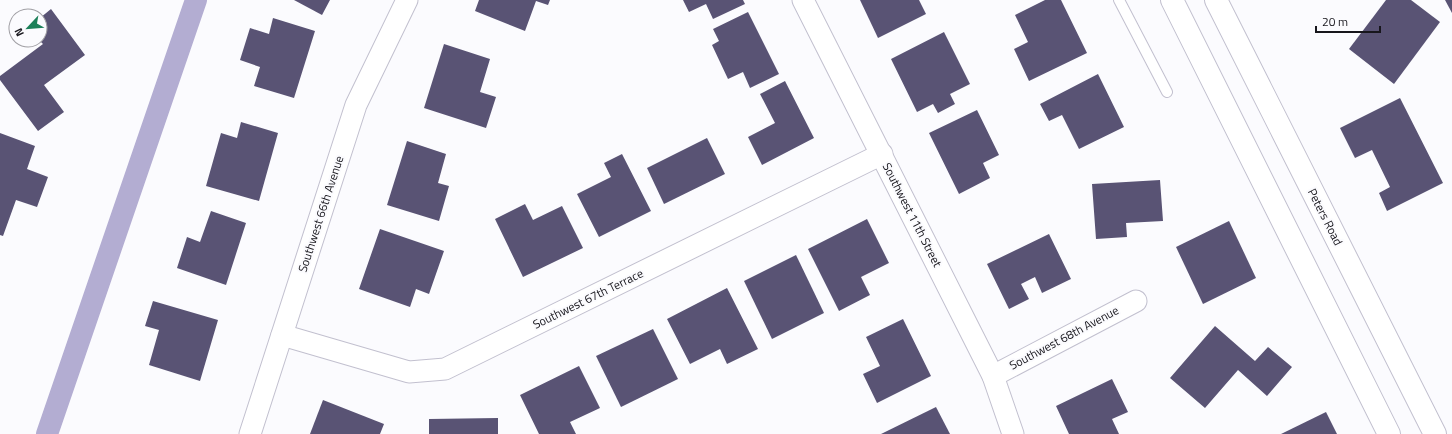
<svg xmlns="http://www.w3.org/2000/svg" width="1452" height="434" font-family="'Titillium Web',sans-serif">
	<style>
		.lines { fill: none; stroke-linecap: round; stroke-linejoin: round }
		.canal { stroke: #b3add2; stroke-width: 22 }
		.building { fill: #595374 }
		.lane-casing { stroke: #c2c0cf; stroke-width: 12 }
		.street-casing { stroke: #c2c0cf; stroke-width: 23 }
		.secondary-casing { stroke: #c2c0cf; stroke-width: 24 }
		.lane { stroke: #fff; stroke-width: 10 }
		.street { stroke: #fff; stroke-width: 21 }
		.secondary { stroke: #fff; stroke-width: 22 }
		.labels { text-anchor: middle; stroke-width: 4; stroke-linejoin: round; paint-order: stroke }
		.street-label { font-size: 12px; fill: #17161c; stroke: #fbfbfe }
	</style>
	<rect width="100%" height="100%" fill="#fbfbfe"/>
	<g class="lines">
		<polyline class="canal" points="47,434 196,0"/>
	</g>
	<g class="building">
		<polygon points="294,0 330,0 322,15"/>
		<polygon points="479,0 550,0 548,5 536,1 525,31 475,11"/>
		<polygon points="683,0 743,0 745,4 713,19 706,4 689,12"/>
		<polygon points="860,0 919,0 926,14 878,38"/>
		<polygon points="1045,0 1061,0 1087,53 1029,81 1014,49 1028,42 1015,15"/>
		<polygon points="1386,0 1411,0 1440,22 1394,84 1349,49"/>
		<polygon points="1445,0 1452,0 1452,13"/>
		<polygon points="51,9 85,55 44,85 64,112 38,131 0,80 0,76 43,44 39,40 40,18"/>
		<polygon points="748,12 779,74 750,88 743,72 728,79 712,45 719,41 713,29"/>
		<polygon points="273,18 315,31 294,98 254,86 260,67 240,60 250,28 269,34"/>
		<polygon points="944,32 970,84 950,94 955,104 938,113 933,104 917,112 891,59"/>
		<polygon points="444,44 490,59 480,92 496,97 486,128 424,108"/>
		<polygon points="1098,74 1124,127 1079,149 1062,115 1049,121 1040,104"/>
		<polygon points="785,81 814,138 762,165 748,137 775,123 760,94"/>
		<polygon points="1400,98 1443,183 1387,211 1379,193 1390,187 1372,150 1355,158 1340,128"/>
		<polygon points="977,110 999,155 983,163 990,178 959,194 929,133"/>
		<polygon points="241,122 278,133 259,201 206,186 221,133 237,138"/>
		<polygon points="0,133 35,146 27,169 48,177 37,207 16,200 3,236 0,235"/>
		<polygon points="707,138 725,174 664,204 647,168"/>
		<polygon points="407,141 446,154 438,183 449,186 439,221 387,205"/>
		<polygon points="622,154 651,211 599,237 577,194 611,177 604,163"/>
		<polygon points="1160,180 1163,221 1126,223 1127,237 1096,239 1092,184"/>
		<polygon points="525,204 533,220 562,206 583,248 523,277 495,219"/>
		<polygon points="211,211 246,223 226,285 177,268 187,237 200,242"/>
		<polygon points="867,219 889,263 861,277 870,295 839,311 808,249"/>
		<polygon points="1229,221 1256,278 1203,304 1176,247"/>
		<polygon points="380,229 444,251 429,294 416,289 410,307 359,289"/>
		<polygon points="1049,234 1071,279 1042,293 1035,277 1021,284 1029,299 1009,309 987,264"/>
		<polygon points="796,255 824,313 772,339 744,281"/>
		<polygon points="727,288 758,349 727,364 720,349 690,364 667,319"/>
		<polygon points="153,301 218,320 200,381 149,365 159,330 145,326"/>
		<polygon points="903,319 931,376 877,403 863,374 880,366 866,337"/>
		<polygon points="1215,326 1255,361 1268,347 1292,367 1267,396 1238,370 1205,408 1170,378"/>
		<polygon points="653,329 678,379 621,407 596,356"/>
		<polygon points="579,366 600,408 570,422 576,434 539,434 520,395"/>
		<polygon points="1112,379 1128,412 1112,419 1119,434 1069,434 1056,406"/>
		<polygon points="323,400 384,424 380,434 310,434"/>
		<polygon points="936,407 950,434 881,434"/>
		<polygon points="1326,412 1337,434 1281,434"/>
		<polygon points="498,418 498,434 429,434 429,419"/>
	</g>
	<g class="lines">
		<g class="lane-casing">
			<polyline id="lane" points="1119,0 1167,92"/>
		</g>
		<g class="street-casing">
			<g id="street">
				<polyline points="803,0 993,376 1013,434"/>
				<polyline points="282,335 409,372 445,369 882,154"/>
				<polyline points="993,376 1136,301"/>
				<polyline points="250,434 356,105 407,0"/>
			</g>
		</g>
		<g class="secondary-casing">
			<g id="secondary">
				<polyline points="1172,0 1389,434"/>
				<polyline points="1216,0 1435,434"/>
			</g>
		</g>
		<use href="#lane" class="lane"/>
		<use href="#street" class="street"/>
		<use href="#secondary" class="secondary"/>
	</g>
	<g class="labels">
		<g class="street-label">
			<text transform="translate(321 214) rotate(-72)" y="4">Southwest 66th Avenue</text>
			<text transform="translate(912 215) rotate(63)" y="4">Southwest 11th Street</text>
			<text transform="translate(1325 217) rotate(63)" y="4">Peters Road</text>
			<text transform="translate(588 299) rotate(-26)" y="4">Southwest 67th Terrace</text>
			<text transform="translate(1064 338) rotate(-28)" y="4">Southwest 68th Avenue</text>
		</g>
	</g>
	<g transform="translate(28 28) rotate(244)"><circle r="19" fill="#fbfbfe" stroke="#a09fa4"/>
	<path d="M0-3L7 15L0 10L-7 15Z" fill="#1c8059"/>
	<text y="-6" font-size="11" font-weight="bold" text-anchor="middle" fill="#17161c">N</text>
	</g>
	<path d="M1316 26v6h64v-6" fill="none" stroke="#17161c" stroke-width="2"/>
	<text x="1322" y="26" font-size="12" fill="#17161c" stroke="#fbfbfe" stroke-width="3" paint-order="stroke">20 m</text>
</svg>
